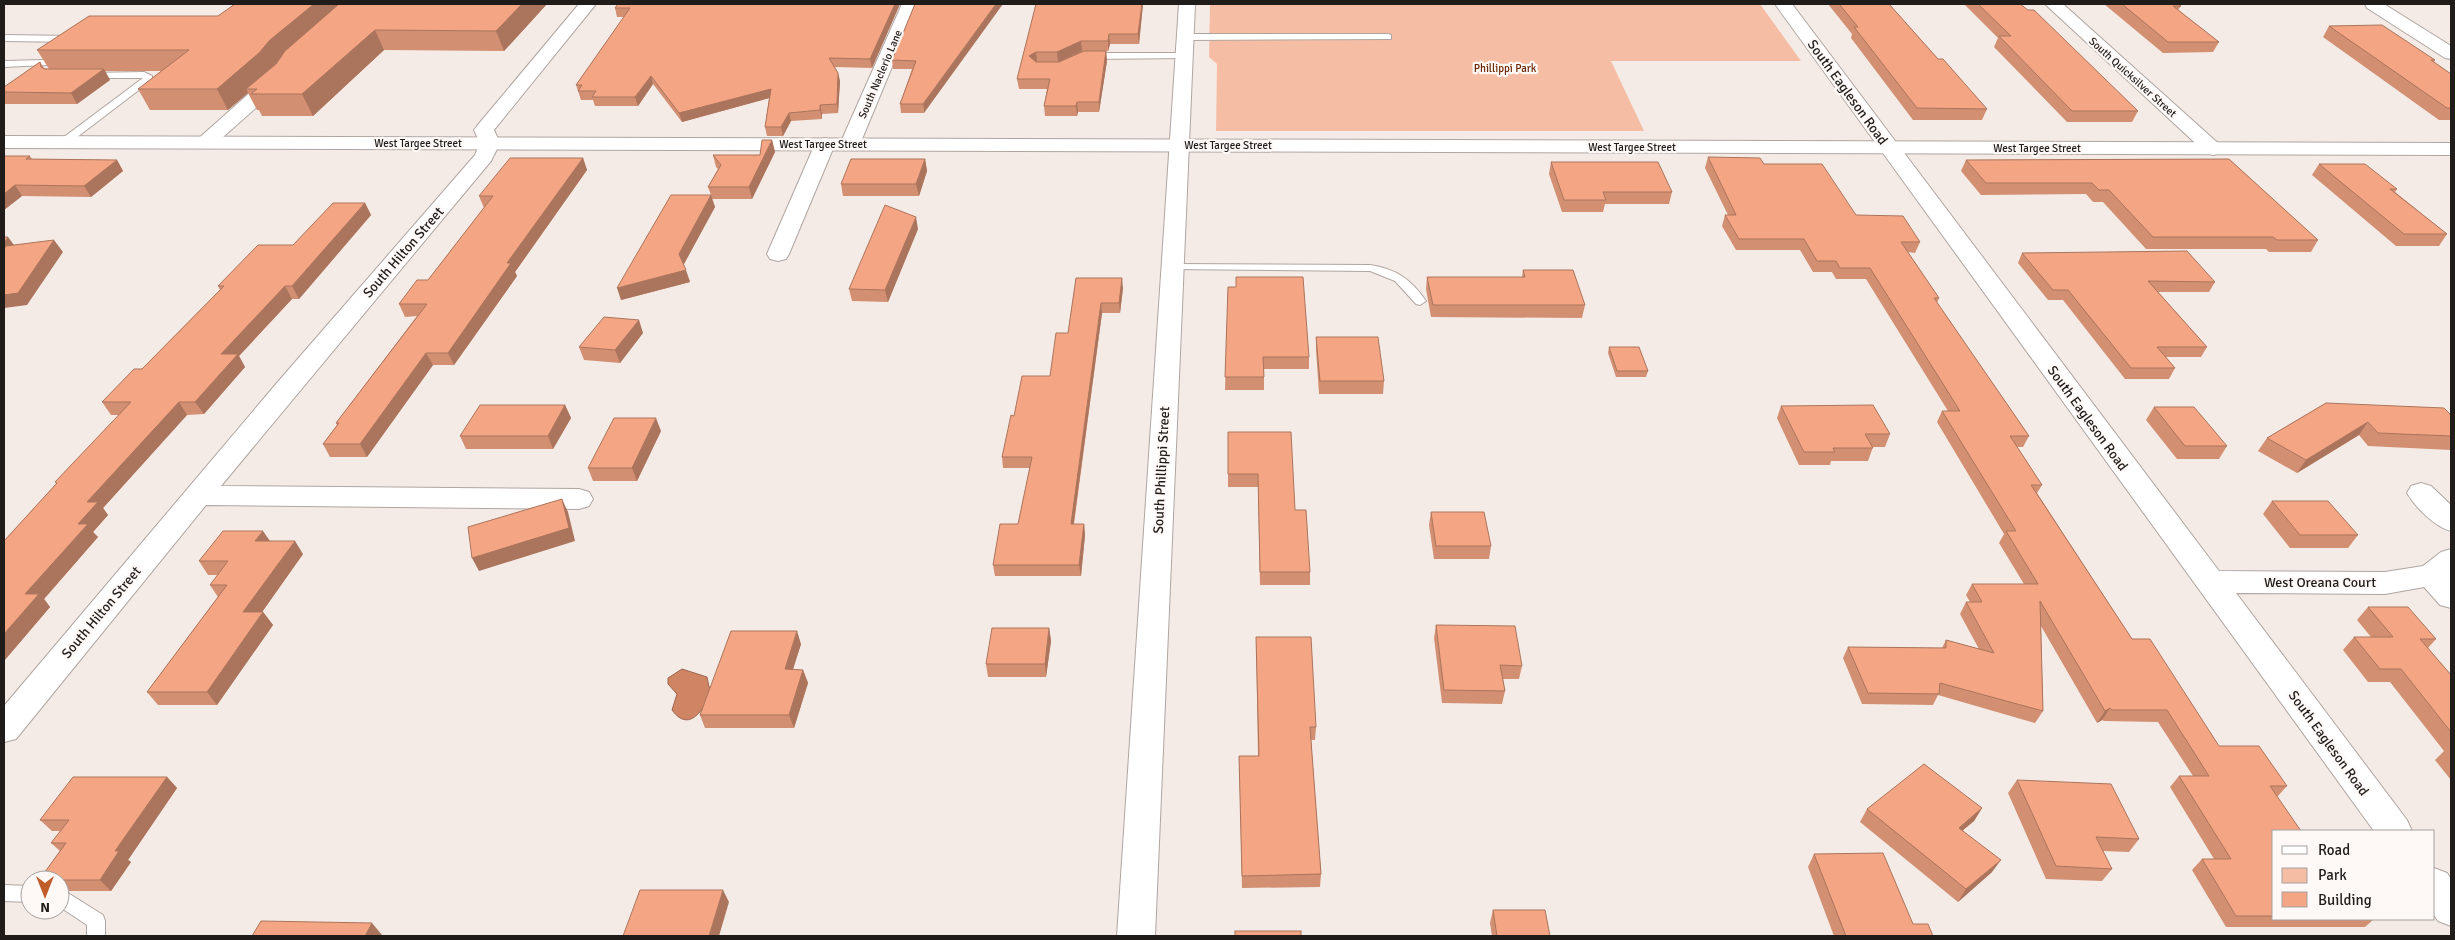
<svg xmlns="http://www.w3.org/2000/svg" width="2455" height="940" font-family="Signika,sans-serif">
	<style>
		.green { fill: #f6bda5 }
		.water { fill: #cf8464; stroke: #9a654e }
		.lines { fill: none; stroke-linecap: round; stroke-linejoin: round }
		.lane-casing { stroke: #afa5a1; stroke-width: 2 }
		.street-casing { stroke: #afa5a1; stroke-width: 2 }
		.secondary-casing { stroke: #afa5a1; stroke-width: 2 }
		.lane { fill: #fff; fill-rule: evenodd }
		.street { fill: #fff; fill-rule: evenodd }
		.secondary { fill: #fff; fill-rule: evenodd }
		.wall { fill: #d28f72 }
		.shaded-wall { fill: #ab745c }
		.building { fill: #f4a684; stroke: #ab745c }
		.labels { text-anchor: middle; stroke-width: 4.5; stroke-linejoin: round; paint-order: stroke }
		.far-park-label { font-size: 11px; fill: #6a2600; stroke: #fef9f7 }
		.far-street-label { font-size: 11px; fill: #1f1c1a; stroke: #fef9f7 }
		.street-label { font-size: 14px; fill: #1f1c1a; stroke: #fef9f7 }
	</style>
	<rect width="100%" height="100%" fill="#f5ebe6"/>
	<polygon class="green" points="1210,4 1760,4 1801,61 1611,61 1644,131 1216,131 1217,64 1209,57"/>
	<path class="water" d="M682 669 707 677 709 687 714 688C706 704 691 736 672 710L677 694 668 684V678Z"/>
	<g class="lines">
		<g class="lane-casing">
			<g id="lane">
				<polygon points="1388,34 1391,35 1391,39 1185,40 1181,37 1185,34"/>
				<polygon points="4,35 74,36 78,39 74,42 4,41"/>
				<polygon points="1184,53 1189,56 1187,58 1090,59 1085,56 1090,53"/>
				<polygon points="44,60 49,63 47,65 4,67 4,61"/>
				<polygon points="144,72 152,76 152,80 68,144 60,144 60,140 143,78 90,78 85,75 87,73"/>
				<path d="M1173 264 1370 265C1396 269 1411 279 1426 301L1420 305 1416 304 1395 281 1370 271 1169 269 1167 267Z"/>
				<polygon points="4,885 30,886 30,902 4,901"/>
				<polygon points="60,888 103,915 105,921 105,936 87,936 87,925 60,907"/>
			</g>
		</g>
		<g class="street-casing">
			<g id="street">
				<polygon points="579,4 596,4 494,130 500,143 491,161 221,486 579,489 589,492 593,499 589,506 579,509 206,505 16,739 4,742 4,706 276,384 475,155 480,143 474,130 477,126"/>
				<polygon points="902,4 918,4 860,144 857,148 850,150 843,148 840,144"/>
				<polygon points="1179,4 1195,4 1155,936 1117,936"/>
				<polygon points="1775,4 1792,4 2219,571 2385,572 2423,566 2441,552 2451,549 2451,608 2440,605 2424,587 2385,594 2236,593 2407,820 2412,831 2374,831"/>
				<polygon points="2045,4 2063,4 2220,145 2223,149 2220,153 2213,155 2206,153"/>
				<polygon points="2365,4 2384,4 2451,46 2451,59 2445,58 2367,8"/>
				<polygon points="279,71 286,73 288,77 286,81 213,146 206,148 199,146 196,142 199,138 272,73"/>
				<polygon points="825,138 832,140 835,144 789,254 786,259 778,261 770,259 767,254 815,144 818,140"/>
				<path d="M2421 483 2431 486 2451 505V531C2435 527 2416 508 2407 493L2411 486Z"/>
				<polygon points="2434,868 2447,873 2451,879 2451,926 2438,921 2434,915"/>
			</g>
		</g>
		<g class="secondary-casing">
			<polygon id="secondary" points="4,136 2451,143 2451,155 4,148"/>
		</g>
		<use href="#lane" class="lane"/>
		<use href="#street" class="street"/>
		<use href="#secondary" class="secondary"/>
	</g>
	<g class="wall">
		<polygon points="235,4 547,4 504,51 384,50 313,116 262,116 259,110 257,110 248,93 228,110 150,110 138,89 161,71 105,71 110,80 77,104 4,104 4,87 40,62 44,68 49,69 37,50 218,16"/>
		<polygon points="618,4 900,4 872,68 835,67 838,73 840,81 838,113 822,114 822,119 791,121 783,136 767,136 765,127 769,98 682,122 653,84 638,106 595,106 593,100 581,100 576,85 624,17 617,17 615,8"/>
		<polygon points="915,4 924,113 901,113 900,104 912,69 893,69 892,60"/>
		<polygon points="1036,4 1143,4 1139,44 1110,44 1108,51 1106,51 1107,61 1099,112 1078,112 1077,116 1045,116 1044,106 1047,89 1019,89 1017,79"/>
		<polygon points="1828,4 1889,4 1938,59 1987,109 1982,120 1913,120 1851,38 1852,34"/>
		<polygon points="1964,4 2020,4 2138,111 2132,122 2067,122 1994,47 1998,38"/>
		<polygon points="2104,4 2178,4 2181,6 2178,10 2219,42 2213,52 2163,53"/>
		<polygon points="2329,26 2435,60 2434,62 2451,74 2451,120 2439,120 2323,37"/>
		<polygon points="772,140 775,152 752,199 712,199 715,207 683,265 690,282 621,300 711,195 708,187 718,169 716,167 713,155 760,155"/>
		<polygon points="4,156 30,156 32,159 117,160 123,171 91,197 22,196 4,210"/>
		<polygon points="1708,157 1764,164 1856,215 1920,242 1915,253 1908,252 1939,298 1937,303 2029,436 2023,447 2017,447 2042,485 2037,493 2132,639 2219,746 2287,786 2277,797 2274,831 2274,919 2374,919 2365,927 2226,927 2192,870 2202,859 2214,859 2170,787 2179,776 2193,776 2158,722 2104,721 2102,720 2097,723 2041,626 2043,711 2035,723 1938,695 1933,705 1862,704 1843,658 1848,647 1942,648 1946,640 1979,649 1960,614 1966,602 1970,602 1966,595 1972,584 2024,584 1999,543 2004,534 1937,422 1942,411 1948,411 1866,279 1836,279 1832,272 1813,272 1800,250 1736,250 1722,226 1725,215 1728,215 1705,168"/>
		<polygon points="583,158 587,170 515,272 517,276 454,365 433,365 367,457 330,457 323,444 337,425 336,423 417,316 405,317 399,304 428,280 484,208 479,196"/>
		<polygon points="925,159 927,171 919,196 843,196 841,184"/>
		<polygon points="2229,159 2318,240 2311,252 2269,252 2266,249 2146,249 2103,202 2093,202 2086,194 1981,195 1961,171 1966,160"/>
		<polygon points="1551,162 1672,192 1669,204 1605,204 1603,212 1562,212 1549,174"/>
		<polygon points="2319,164 2397,189 2395,192 2447,234 2439,246 2396,246 2312,175"/>
		<polygon points="365,203 371,215 299,299 292,299 239,356 245,367 204,414 187,415 103,508 108,515 93,532 98,537 44,599 50,607 4,661 4,541 119,415 111,415 102,402 142,369 220,290 218,286 293,245"/>
		<polygon points="918,229 888,302 852,301 849,289"/>
		<polygon points="2022,253 2215,282 2209,292 2158,292 2207,347 2201,357 2166,357 2175,368 2169,379 2125,379 2063,300 2048,300 2018,263"/>
		<polygon points="1523,270 1585,305 1582,318 1431,317 1426,289 1427,277 1522,277"/>
		<polygon points="1076,278 1123,288 1120,313 1102,313 1074,524 1084,524 1085,535 1081,576 995,576 993,565 1018,524 1030,468 1003,468 1002,457 1014,416 1050,376 1068,333"/>
		<polygon points="1228,287 1309,357 1309,369 1264,369 1264,390 1225,390"/>
		<polygon points="643,333 620,363 584,360 579,347"/>
		<polygon points="1316,337 1384,381 1383,394 1319,394 1316,350"/>
		<polygon points="1609,347 1648,371 1646,377 1616,377 1608,353"/>
		<polygon points="2326,403 2451,415 2451,450 2368,446 2359,435 2297,473 2258,451 2267,438"/>
		<polygon points="565,405 571,418 553,449 466,449 460,436"/>
		<polygon points="1781,406 1890,434 1885,447 1873,447 1868,461 1831,461 1830,465 1799,465 1777,418"/>
		<polygon points="2154,407 2227,446 2219,459 2177,459 2146,420"/>
		<polygon points="661,431 637,481 593,481 588,468"/>
		<polygon points="1228,432 1295,510 1310,572 1310,585 1260,585 1258,487 1228,487"/>
		<polygon points="2272,501 2358,535 2348,548 2290,548 2263,514"/>
		<polygon points="1431,512 1491,546 1489,559 1434,559 1429,525"/>
		<polygon points="270,541 303,554 262,612 263,612 273,625 217,705 158,705 147,692 218,597 210,585 218,575 208,575 199,561"/>
		<polygon points="2368,607 2436,639 2428,648 2451,675 2451,780 2435,760 2444,751 2390,682 2368,682 2343,650 2354,637 2371,637 2357,620"/>
		<polygon points="1436,625 1522,666 1519,679 1503,679 1505,691 1502,704 1442,703 1434,638"/>
		<polygon points="1049,628 1051,641 1046,677 988,677 986,664"/>
		<polygon points="1256,637 1316,727 1315,740 1311,740 1321,874 1320,887 1242,888 1239,756 1258,756"/>
		<polygon points="801,644 793,669 803,670 808,683 794,728 705,728 700,715"/>
		<polygon points="167,777 177,788 128,860 131,862 111,891 69,891 60,886 60,880 39,880 60,851 51,843 60,831 52,831 40,820"/>
		<polygon points="2017,780 2139,839 2129,852 2103,851 2112,869 2102,881 2046,879 2008,793"/>
		<polygon points="1982,808 1974,821 1963,830 1992,872 1958,902 1860,822 1867,809"/>
		<polygon points="1814,854 1913,924 1933,936 1834,936 1808,867"/>
		<polygon points="1493,910 1550,936 1492,936 1490,923"/>
	</g>
	<g class="shaded-wall">
		<polygon points="314,4 346,4 246,89 248,93 228,110 217,89 270,40"/>
		<polygon points="522,4 547,4 504,51 496,31"/>
		<polygon points="895,4 900,4 872,68 870,59"/>
		<polygon points="996,4 1003,4 924,113 923,104"/>
		<polygon points="1142,4 1143,4 1139,44 1138,34"/>
		<polygon points="375,30 384,50 313,116 302,94"/>
		<polygon points="1109,34 1110,44 1108,51 1108,41"/>
		<polygon points="1081,41 1082,51 1058,62 1057,52"/>
		<polygon points="1106,51 1107,61 1099,112 1099,102"/>
		<polygon points="1036,52 1037,62 1029,56"/>
		<polygon points="104,69 110,80 77,104 71,93"/>
		<polygon points="838,73 840,81 838,113 837,104"/>
		<polygon points="651,76 653,84 638,106 635,97"/>
		<polygon points="771,89 773,97 682,122 679,113"/>
		<polygon points="1077,102 1078,112 1077,116 1076,106"/>
		<polygon points="820,105 822,114 822,119 820,110"/>
		<polygon points="789,113 791,121 783,136 781,127"/>
		<polygon points="772,140 775,152 752,199 749,187"/>
		<polygon points="583,158 587,170 515,272 517,276 454,365 448,353 507,263"/>
		<polygon points="925,159 927,171 919,196 916,184"/>
		<polygon points="117,160 123,171 91,197 84,186"/>
		<polygon points="15,185 22,196 4,210 4,194"/>
		<polygon points="711,195 715,207 683,266 679,254"/>
		<polygon points="365,203 371,215 299,299 292,286"/>
		<polygon points="916,217 918,229 888,302 885,290"/>
		<polygon points="8,237 17,249 4,267 4,243"/>
		<polygon points="54,240 63,252 27,305 4,308 4,295"/>
		<polygon points="686,270 690,282 621,300 617,288"/>
		<polygon points="1122,278 1123,288 1120,313 1119,303"/>
		<polygon points="285,286 292,299 239,356 245,367 204,414 195,402 221,354"/>
		<polygon points="1101,303 1102,313 1072,535 1071,524"/>
		<polygon points="639,320 643,333 620,363 615,350"/>
		<polygon points="426,353 433,365 367,457 360,444"/>
		<polygon points="179,402 187,415 103,508 108,515 93,532 98,537 44,599 50,607 4,661 4,634 25,594 78,524 87,502"/>
		<polygon points="565,405 571,418 553,449 548,436"/>
		<polygon points="656,418 661,431 637,481 632,468"/>
		<polygon points="2368,422 2359,435 2297,473 2306,460"/>
		<polygon points="562,499 568,512 575,541 479,571 472,558"/>
		<polygon points="1084,524 1085,535 1081,576 1079,565"/>
		<polygon points="263,531 272,544 255,541"/>
		<polygon points="295,541 303,554 253,625 243,612"/>
		<polygon points="263,612 273,625 217,705 207,692"/>
		<polygon points="1049,628 1051,641 1046,677 1045,664"/>
		<polygon points="797,631 801,644 789,682 785,669"/>
		<polygon points="803,670 808,683 794,728 789,715"/>
		<polygon points="2110,708 2102,720 2097,723 2105,711"/>
		<polygon points="167,777 177,788 128,860 131,862 111,891 100,880 115,851"/>
		<polygon points="1982,808 1974,821 1951,840 1959,828"/>
		<polygon points="2001,860 1992,872 1958,902 1966,889"/>
		<polygon points="48,875 53,880 46,880"/>
		<polygon points="723,890 729,902 719,936 709,936"/>
		<polygon points="372,923 382,935 382,936 365,936"/>
	</g>
	<g class="building">
		<polygon points="235,4 314,4 270,40 259,53 217,89 138,89 189,50 37,50 89,16 218,16"/>
		<polygon points="339,4 522,4 496,31 375,30 302,94 251,94 257,89 246,89 276,64 285,51"/>
		<polygon points="618,4 895,4 870,59 829,58 838,73 837,104 820,105 820,110 789,113 781,127 765,127 771,89 679,113 651,76 635,97 592,97 596,91 578,91 582,85 576,85 630,8 615,8"/>
		<polygon points="915,4 996,4 923,104 900,104 916,61 892,60"/>
		<polygon points="1036,4 1142,4 1138,34 1109,34 1108,41 1081,41 1057,52 1036,52 1029,56 1036,62 1059,62 1084,51 1106,51 1099,102 1077,102 1076,106 1044,106 1050,79 1017,79"/>
		<polygon points="1839,4 1889,4 1938,59 1943,59 1987,109 1917,108 1854,27 1858,27"/>
		<polygon points="1978,4 2020,4 2028,10 2034,10 2138,111 2072,111 1999,36 2011,36"/>
		<polygon points="2122,4 2178,4 2181,6 2173,6 2219,42 2168,42"/>
		<polygon points="2382,25 2435,60 2431,60 2451,74 2451,108 2447,108 2329,26"/>
		<polygon points="40,62 41,67 45,69 104,69 71,93 4,92 4,87"/>
		<polygon points="762,140 772,140 749,187 708,187 721,165 713,155 760,155"/>
		<polygon points="4,156 30,156 26,159 117,160 84,186 15,185 4,194"/>
		<polygon points="1708,157 1760,158 1764,164 1822,164 1856,215 1903,216 1920,242 1901,242 1939,298 1934,298 2029,436 2010,436 2042,485 2031,485 2132,639 2150,639 2219,746 2259,746 2287,786 2270,786 2301,831 2274,831 2274,916 2236,916 2202,859 2231,859 2179,776 2209,776 2167,710 2112,710 2110,708 2105,711 2040,601 2043,711 1940,683 1939,694 1868,693 1848,647 1946,648 1946,640 1994,653 1966,602 1982,602 1972,584 2038,584 2006,531 2016,531 1942,411 1960,411 1870,268 1840,268 1836,261 1817,261 1804,239 1739,239 1725,215 1736,215"/>
		<polygon points="510,158 583,158 507,263 511,263 448,353 426,353 360,444 323,444 339,423 336,423 427,304 399,304 417,280 428,280 493,196 479,196"/>
		<polygon points="851,159 925,159 916,184 841,184"/>
		<polygon points="2229,159 2318,240 2277,240 2273,237 2153,237 2109,190 2099,190 2092,183 1986,183 1966,160"/>
		<polygon points="1551,162 1658,162 1672,192 1603,192 1606,200 1564,200"/>
		<polygon points="2319,164 2365,164 2397,189 2390,189 2447,234 2404,234"/>
		<polygon points="671,195 711,195 679,254 686,270 617,288"/>
		<polygon points="333,203 365,203 292,286 285,286 221,354 238,354 195,402 179,402 87,502 98,502 78,524 88,524 25,594 39,594 4,634 4,541 57,483 55,482 131,402 102,402 134,369 142,369 224,286 218,286 258,245 293,245"/>
		<polygon points="885,205 916,217 885,290 849,289"/>
		<polygon points="4,237 8,237 4,243"/>
		<polygon points="54,240 18,293 4,295 4,249 6,246"/>
		<polygon points="2187,251 2215,282 2148,281 2207,347 2157,347 2175,368 2131,368 2068,290 2053,290 2022,253"/>
		<polygon points="1523,270 1573,270 1585,305 1433,305 1427,277 1525,277"/>
		<polygon points="1236,277 1303,277 1309,357 1263,357 1264,377 1225,377 1228,287 1236,287"/>
		<polygon points="1076,278 1122,278 1119,303 1101,303 1071,524 1084,524 1079,565 993,565 1000,524 1018,524 1032,457 1002,457 1011,415 1014,416 1022,376 1050,376 1056,333 1068,333"/>
		<polygon points="604,317 639,320 615,350 579,347"/>
		<polygon points="1316,337 1378,337 1384,381 1320,381"/>
		<polygon points="1609,347 1639,347 1648,371 1617,371"/>
		<polygon points="2326,403 2444,408 2451,415 2451,436 2378,433 2368,422 2306,460 2267,438"/>
		<polygon points="480,405 565,405 548,436 460,436"/>
		<polygon points="1873,405 1890,434 1865,434 1873,448 1833,448 1835,452 1804,452 1781,406"/>
		<polygon points="2154,407 2194,407 2227,446 2185,446"/>
		<polygon points="614,418 656,418 632,468 588,468"/>
		<polygon points="1228,432 1291,432 1295,510 1306,510 1310,572 1260,572 1258,474 1228,474"/>
		<polygon points="562,499 569,528 472,558 468,527"/>
		<polygon points="2272,501 2328,501 2358,535 2300,535"/>
		<polygon points="1431,512 1484,512 1491,546 1436,546"/>
		<polygon points="223,531 263,531 255,541 295,541 243,612 263,612 207,692 147,692 227,585 210,585 228,561 199,561"/>
		<polygon points="2368,607 2408,607 2436,639 2420,639 2451,675 2451,732 2401,669 2380,669 2354,637 2393,637"/>
		<polygon points="1436,625 1515,626 1522,666 1500,665 1505,691 1444,690"/>
		<polygon points="992,628 1049,628 1045,664 986,664"/>
		<polygon points="731,631 797,631 785,669 803,670 789,715 700,715"/>
		<polygon points="1256,637 1311,637 1316,727 1310,727 1321,874 1242,876 1239,756 1259,756"/>
		<polygon points="1924,764 1982,808 1959,828 2001,860 1966,889 1867,809"/>
		<polygon points="73,777 167,777 115,851 119,851 100,880 57,880 48,875 46,880 39,880 66,843 51,843 69,820 40,820"/>
		<polygon points="2017,780 2111,784 2139,839 2096,837 2112,869 2056,866"/>
		<polygon points="1883,853 1913,924 1928,924 1933,936 1846,936 1814,854"/>
		<polygon points="640,890 723,890 709,936 623,936"/>
		<polygon points="1493,910 1545,910 1550,936 1497,936"/>
		<polygon points="261,921 372,923 365,936 252,936"/>
		<rect x="1235" y="931" width="66" height="5"/>
	</g>
	<g class="labels">
		<g class="far-park-label">
			<text x="1505" y="72">Phillippi Park</text>
		</g>
		<g class="far-street-label">
			<text transform="translate(880 74) rotate(-67)" y="4">South Naclerio Lane</text>
			<text transform="translate(2133 77) rotate(42)" y="4">South Quicksilver Street</text>
			<text x="418" y="147">West Targee Street</text>
			<text x="823" y="148">West Targee Street</text>
			<text x="1228" y="149">West Targee Street</text>
			<text x="1632" y="151">West Targee Street</text>
			<text x="2037" y="152">West Targee Street</text>
		</g>
		<g class="street-label">
			<text transform="translate(1848 92) rotate(54)" y="5">South Eagleson Road</text>
			<text transform="translate(403 252) rotate(-49)" y="5">South Hilton Street</text>
			<text transform="translate(2088 418) rotate(54)" y="5">South Eagleson Road</text>
			<text transform="translate(1161 470) rotate(-87)" y="5">South Phillippi Street</text>
			<text x="2320" y="587">West Oreana Court</text>
			<text transform="translate(101 612) rotate(-50)" y="5">South Hilton Street</text>
			<text transform="translate(2329 743) rotate(54)" y="5">South Eagleson Road</text>
		</g>
	</g>
	<rect width="2455" height="940" fill="none" stroke="#1f1c1a" stroke-width="10"/>
	<rect x="2272" y="830" width="162" height="90" fill="#fef9f7" stroke="#a5a19f"/>
	<rect x="2282" y="846" width="25" height="8" fill="#ffffff" stroke="#a5a19f"/>
	<text x="2318" y="855" font-size="15" fill="#1f1c1a">Road</text>
	<rect x="2282" y="868" width="25" height="15" fill="#f6bda5" stroke="#a5a19f"/>
	<text x="2318" y="880" font-size="15" fill="#1f1c1a">Park</text>
	<rect x="2282" y="892" width="25" height="15" fill="#f4a684" stroke="#a5a19f"/>
	<text x="2318" y="905" font-size="15" fill="#1f1c1a">Building</text>
	<g transform="translate(45 895) rotate(180)"><circle r="24" fill="#fef9f7" stroke="#a5a19f"/>
	<path d="M0-4L9 19L0 12L-9 19Z" fill="#c15c2b"/>
	<text y="-8" font-size="14" font-weight="bold" text-anchor="middle" fill="#1f1c1a">N</text>
	</g>
</svg>
